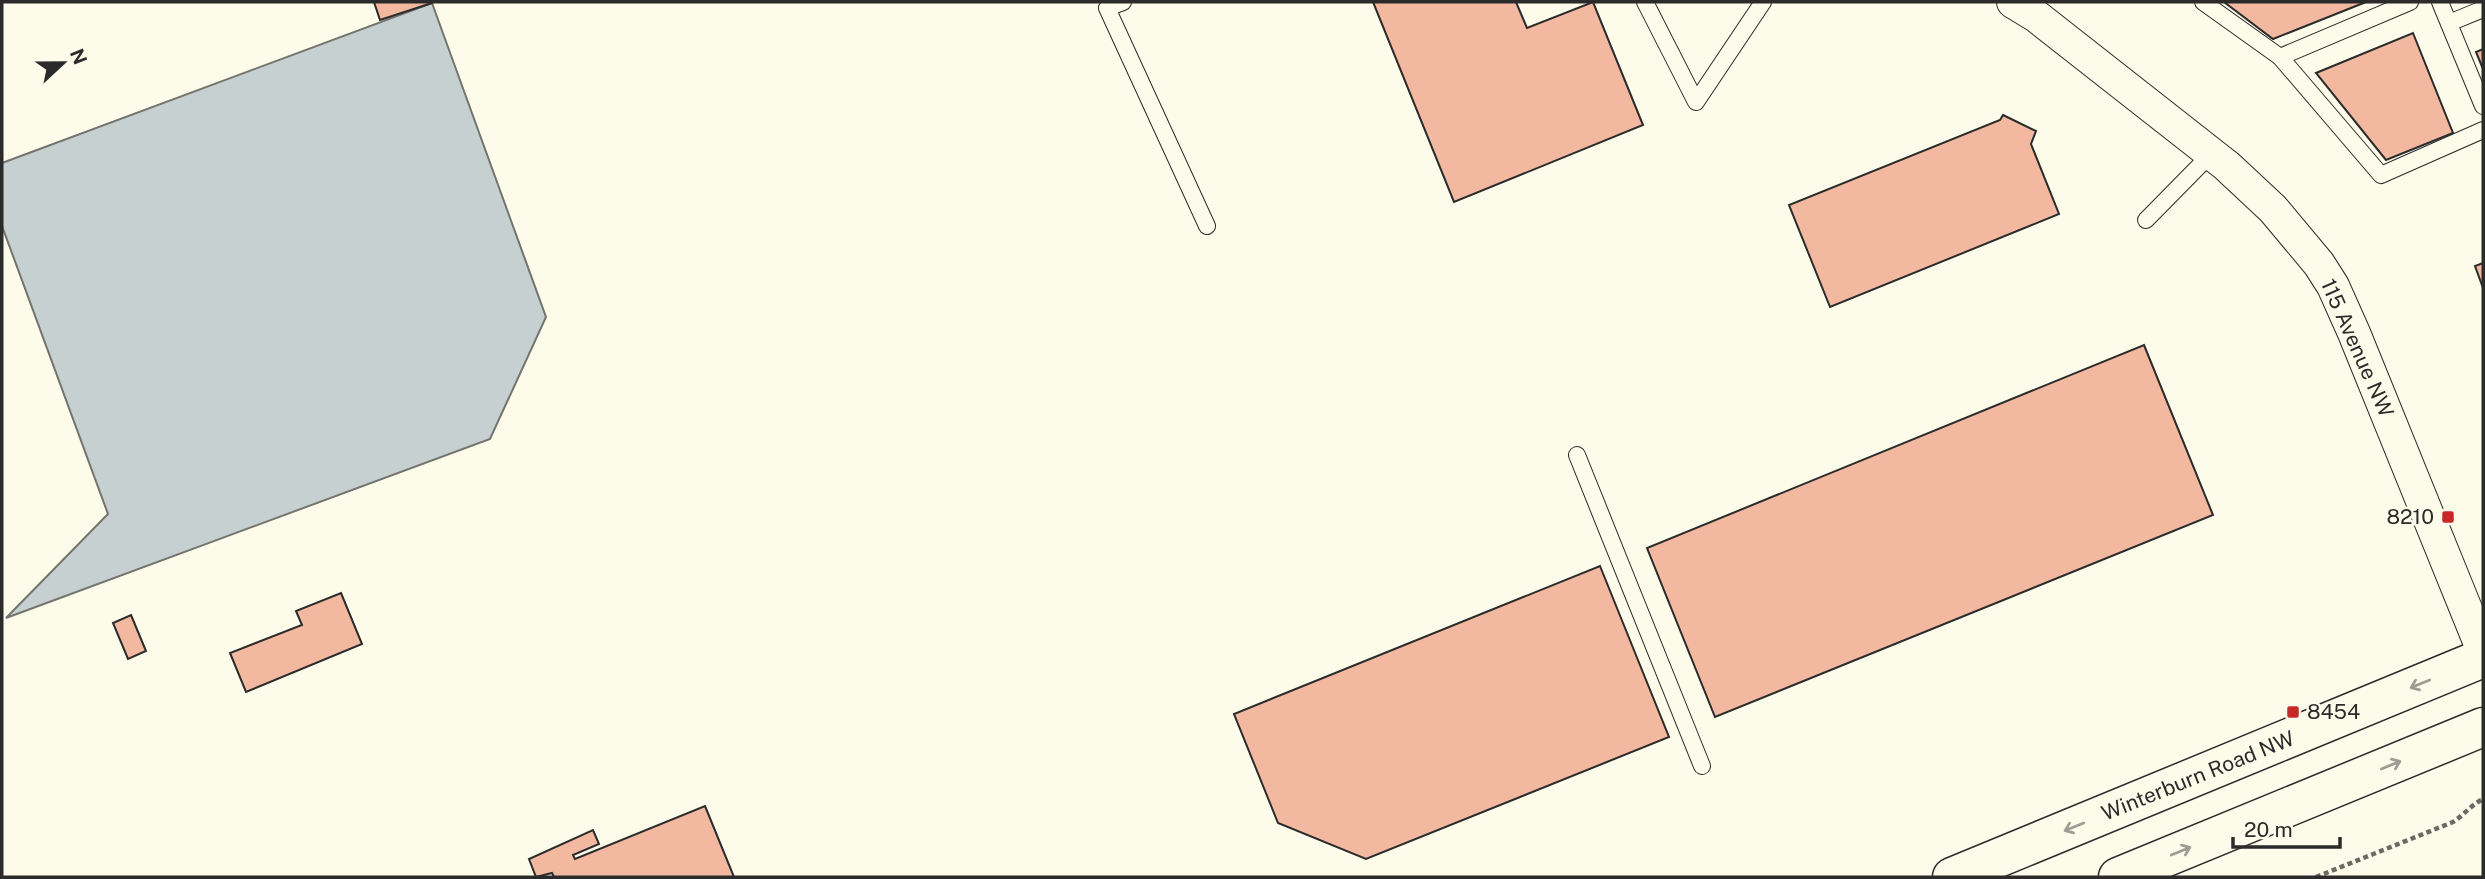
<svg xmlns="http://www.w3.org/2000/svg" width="2485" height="879" font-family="'Public Sans',sans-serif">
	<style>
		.water { fill: #c7d0d0; stroke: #74746e; stroke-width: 2 }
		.building { fill: #f2b8a0; stroke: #2b2b2b; stroke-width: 2 }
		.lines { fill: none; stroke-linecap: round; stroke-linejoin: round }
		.lane-casing { stroke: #2b2b2b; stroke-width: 18 }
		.street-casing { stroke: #2b2b2b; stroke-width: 34 }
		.secondary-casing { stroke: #2b2b2b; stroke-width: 41 }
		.path { stroke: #6a6964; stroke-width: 4.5; stroke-dasharray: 5 3.5; stroke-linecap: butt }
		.lane { stroke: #fdfbea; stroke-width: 16 }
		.street { stroke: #fdfbea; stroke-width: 32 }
		.secondary { stroke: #fdfbea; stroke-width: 38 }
		.oneway { stroke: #9e9d94 }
		.poi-dot { fill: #c62828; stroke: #fdfbea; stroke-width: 2.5 }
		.labels { text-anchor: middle; stroke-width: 5; stroke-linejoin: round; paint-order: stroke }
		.street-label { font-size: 21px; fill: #2b2b2b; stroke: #fdfbea }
		.poi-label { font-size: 21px; fill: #2b2b2b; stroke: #fdfbea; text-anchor: end }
	</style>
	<rect width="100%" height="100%" fill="#fdfbea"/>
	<polygon class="water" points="432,3 546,317 490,439 6,618 108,514 2,226 2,163"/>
	<g class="building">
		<polygon points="374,2 432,2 432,3 380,20"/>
		<polygon points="1373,2 1516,2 1527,28 1593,2 1643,125 1454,202"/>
		<polygon points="2224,2 2366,2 2273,39"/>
		<polygon points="2413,33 2453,133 2386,160 2316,73"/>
		<polygon points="2483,49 2483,69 2476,52"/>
		<polygon points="2003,115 2036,131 2031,144 2059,214 1830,307 1789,205 2000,120"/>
		<polygon points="2483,263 2483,288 2475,266"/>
		<polygon points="2144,345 2213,515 1715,717 1647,548"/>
		<polygon points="1600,566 1669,737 1366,859 1278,823 1234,714"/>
		<polygon points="341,593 362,644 246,692 230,653 302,625 296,611"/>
		<polygon points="131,615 146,651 128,659 113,623"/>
		<polygon points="705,806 734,877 554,877 552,873 536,877 529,859 593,830 599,844 573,855 575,859"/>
	</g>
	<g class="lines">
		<g class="lane-casing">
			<g id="lane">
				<polyline points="1123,2 1107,8 1207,226"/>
				<polyline points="1645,2 1696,102 1763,2"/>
				<polyline points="2203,2 2280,57 2410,2"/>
				<polyline points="2440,2 2483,106"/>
				<polyline points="2449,23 2483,9"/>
				<polyline points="2280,57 2381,175 2483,130"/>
				<polyline points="2146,220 2211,154"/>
				<polyline points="1577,455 1702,766"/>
			</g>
		</g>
		<g class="street-casing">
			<polyline id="street" points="2013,2 2036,16 2227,166 2273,209 2319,264 2333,286 2354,333 2483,651"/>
		</g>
		<g class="secondary-casing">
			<g id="secondary">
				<polyline points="1952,877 2483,658"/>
				<polyline points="2118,877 2483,727"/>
			</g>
		</g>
		<path class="path" d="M2316 877 2453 822C2464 815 2471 805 2483 799"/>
		<use href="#lane" class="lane"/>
		<use href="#street" class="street"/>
		<use href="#secondary" class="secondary"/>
	</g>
	<defs><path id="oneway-shaft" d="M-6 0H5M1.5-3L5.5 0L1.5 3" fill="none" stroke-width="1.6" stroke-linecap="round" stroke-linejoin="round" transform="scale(1.75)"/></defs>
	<g class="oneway">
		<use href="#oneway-shaft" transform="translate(2420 684) rotate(158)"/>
		<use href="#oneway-shaft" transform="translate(2391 765) rotate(-22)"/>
		<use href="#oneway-shaft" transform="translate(2074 827) rotate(158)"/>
		<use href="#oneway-shaft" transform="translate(2181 851) rotate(-22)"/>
	</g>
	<g class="poi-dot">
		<rect x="2441" y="510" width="14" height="14" rx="3.5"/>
		<rect x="2286" y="705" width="14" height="14" rx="3.5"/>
	</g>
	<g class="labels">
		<g class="street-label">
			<text transform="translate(2357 348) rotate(66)" y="7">115 Avenue NW</text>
			<text transform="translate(2198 776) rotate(-22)" y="7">Winterburn Road NW</text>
		</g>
		<g class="poi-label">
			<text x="2434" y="524">8210</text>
			<text x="2307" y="719" text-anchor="start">8454</text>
		</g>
	</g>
	<rect width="2485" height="879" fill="none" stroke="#2b2b2b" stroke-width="7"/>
	<g transform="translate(63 63) rotate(68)" stroke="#fdfbea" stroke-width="5" paint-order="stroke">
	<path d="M0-5L12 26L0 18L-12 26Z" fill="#2b2b2b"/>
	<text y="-10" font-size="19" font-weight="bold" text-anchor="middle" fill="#2b2b2b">N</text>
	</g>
	<path d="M2233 837v10h107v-10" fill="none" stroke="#2b2b2b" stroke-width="3.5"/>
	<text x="2244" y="837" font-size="21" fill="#2b2b2b" stroke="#fdfbea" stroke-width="5" paint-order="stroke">20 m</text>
</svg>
